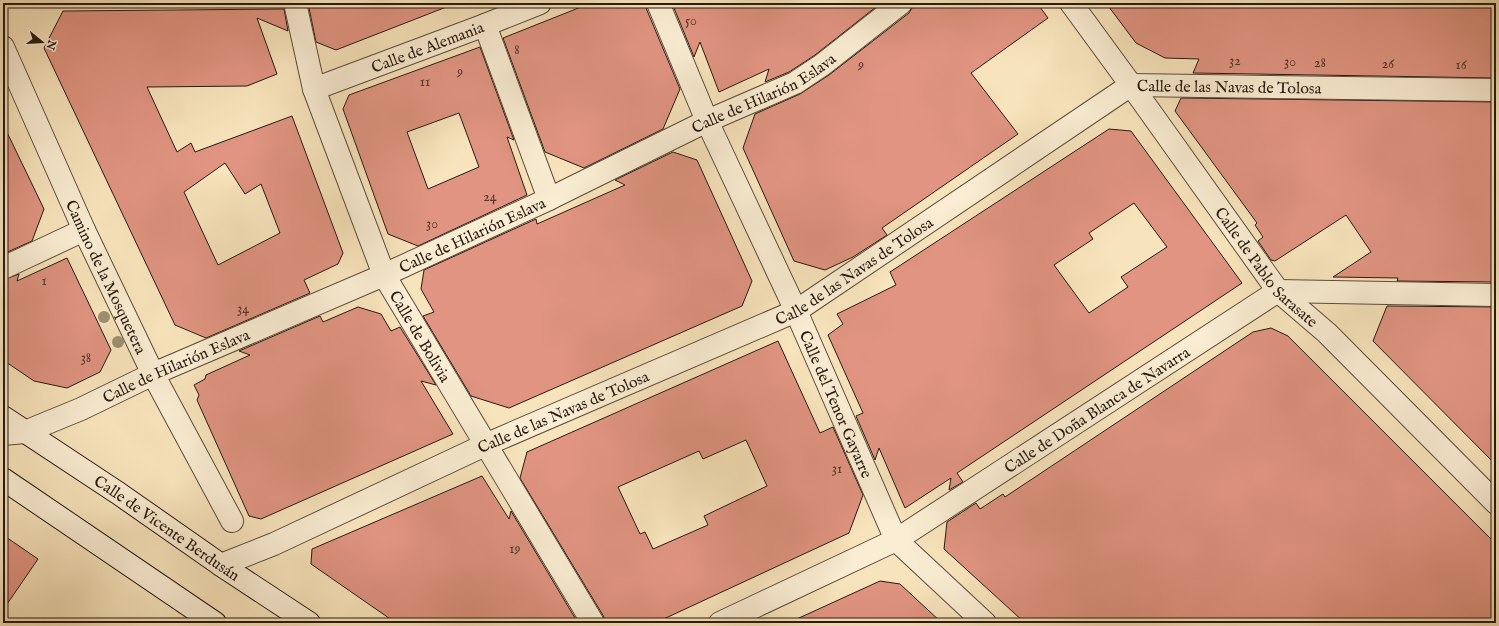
<svg xmlns="http://www.w3.org/2000/svg" width="1499" height="626" font-family="'IM FELL English',serif">
	<style>
		.building { fill: #e09481; stroke: #27190e; fill-rule: evenodd }
		.lines { fill: none; stroke-linecap: round; stroke-linejoin: round }
		.pedestrian-casing { stroke: #5b4c3a; stroke-width: 24 }
		.minor-casing { stroke: #5b4c3a; stroke-width: 24 }
		.secondary-casing { stroke: #27190e; stroke-width: 24 }
		.pedestrian { stroke: #faedd3; stroke-width: 22 }
		.minor { stroke: #faedd3; stroke-width: 22 }
		.secondary { stroke: #faedd3; stroke-width: 22 }
		.tree { fill: #9e9071 }
		.labels { text-anchor: middle; stroke-width: 3.5; stroke-linejoin: round; paint-order: stroke }
		.number-label { font-size: 14px; fill: #55382b }
		.street-label { font-size: 16px; fill: #27190e; stroke: #faedd3 }
	</style>
	<rect width="100%" height="100%" fill="#f8e4bc"/>
	<filter id="stains"><feTurbulence type="fractalNoise" baseFrequency=".005" numOctaves="4"/><feColorMatrix values="0 0 0 0 .2 0 0 0 0 .09 0 0 0 0 .02 0 0 0 .5 -.17"/></filter>
	<radialGradient id="worn" r=".72"><stop offset=".6" stop-color="#630" stop-opacity="0"/><stop offset="1" stop-color="#630" stop-opacity=".3"/></radialGradient>
	<g class="building">
		<polygon points="308,3 454,3 454,4 336,50 316,42"/>
		<polygon points="591,3 646,3 646,8 680,89 663,129 584,168 545,152 503,38"/>
		<polygon points="672,3 881,3 815,55 789,72 765,82 769,69 719,92 700,42 694,57"/>
		<polygon points="913,3 1037,3 1048,18 971,73 1018,134 882,228 887,235 853,257 825,270 794,261 743,148 755,114 800,94 829,75 909,13 912,8"/>
		<polygon points="1106,3 1496,3 1496,78 1193,73 1199,59 1165,58 1136,43"/>
		<path d="M284 9 288 31 257 18 277 74 247 86 147 87 177 152 191 143 195 152 292 116 343 253 338 264 304 280 310 293 206 338 175 325 44 48 63 11ZM225 163 245 194 261 184 280 233 218 265 184 192Z"/>
		<path d="M480 47 514 140 507 137 527 195 418 246 388 234 343 109 349 95ZM459 113 479 167 428 189 407 132Z"/>
		<polygon points="1181,98 1496,102 1496,282 1397,281 1398,278 1333,277 1371,252 1346,215 1275,261 1271,260 1258,241 1263,237 1255,225 1257,223 1175,111"/>
		<polygon points="3,124 44,209 32,241 3,254"/>
		<path d="M1109 129 1131 131 1242 283 957 473 963 482 949 490 951 478 905 508 879 448 875 460 856 416 863 413 828 335 843 324 837 314 896 285 890 272ZM1134 203 1167 247 1121 277 1128 287 1089 313 1054 265 1093 239 1089 233Z"/>
		<polygon points="673,152 697,160 752,281 742,306 509,408 471,396 423,316 434,312 421,289 424,270 536,219 537,224 625,185 615,180"/>
		<polygon points="67,258 111,350 100,372 67,388 34,381 3,360 3,280 19,274 17,281"/>
		<polygon points="1387,306 1496,307 1496,465 1373,341"/>
		<polygon points="358,307 381,314 391,331 400,327 436,385 421,381 453,434 261,519 249,516 197,400 199,395 194,385 205,379 206,375 250,355 239,351 320,316 323,322"/>
		<polygon points="1271,328 1288,336 1496,544 1496,623 1025,623 944,549 947,522 976,503 980,509 1003,494 1005,497 1253,332"/>
		<path d="M778 341 820 433 833 427 863 495 849 533 655 623H605L604 617 520 478 527 452ZM746 440 767 486 704 516 708 525 653 549 645 532 640 534 618 487 699 451 703 459Z"/>
		<polygon points="482,476 509,519 511,511 578,623 396,623 311,564 312,549"/>
		<polygon points="3,535 38,559 3,610"/>
		<polygon points="880,581 900,584 942,623 788,623"/>
	</g>
	<g class="lines">
		<g class="pedestrian-casing">
			<polyline id="pedestrian" points="153,374 232,521"/>
		</g>
		<g class="minor-casing">
			<g id="minor">
				<path id="s1" d="M295 3 314 89 384 275 593 623"/>
				<path id="s2" d="M658 3 707 121 796 311 896 540 985 623"/>
				<path id="s3" d="M1071 3 1131 85 1278 291 1327 333 1496 503"/>
				<polyline points="485,25 549,199"/>
				<path id="s4" d="M3 47 84 230 153 374"/>
				<path id="s5" d="M314 89 485 25 540 3"/>
				<polyline points="3,268 84,230"/>
				<path id="s6" d="M3 434 25 432 81 409 153 374 384 275 549 199 707 121 795 83 822 65 901 3"/>
				<path id="s7" d="M221 565 274 544 485 445 796 311 1131 85 1496 90"/>
				<path id="s8" d="M720 623 896 540 1278 291 1496 295"/>
			</g>
		</g>
		<g class="secondary-casing">
			<g id="secondary">
				<path id="s9" d="M3 417 118 493 221 565 309 623"/>
				<polyline points="3,479 215,623"/>
			</g>
		</g>
		<use href="#pedestrian" class="pedestrian"/>
		<use href="#minor" class="minor"/>
		<use href="#secondary" class="secondary"/>
	</g>
	<g class="tree">
		<circle cx="104" cy="317" r="6"/>
		<circle cx="118" cy="342" r="6"/>
	</g>
	<g class="labels">
		<g class="number-label">
			<text x="691" y="25">50</text>
			<text x="517" y="54">8</text>
			<text x="1235" y="65">32</text>
			<text x="1290" y="66">30</text>
			<text x="1320" y="67">28</text>
			<text x="1388" y="68">26</text>
			<text x="861" y="69">9</text>
			<text x="1461" y="69">16</text>
			<text x="460" y="76">9</text>
			<text x="425" y="86">11</text>
			<text x="490" y="201">24</text>
			<text x="432" y="228">30</text>
			<text x="44" y="285">1</text>
			<text x="243" y="313">34</text>
			<text x="86" y="362">38</text>
			<text x="837" y="473">31</text>
			<text x="515" y="553">19</text>
		</g>
		<g class="street-label">
			<text dy="6" stroke="none"><textPath href="#s5" startOffset="121">Calle de Alemania</textPath></text>
			<text dy="6" stroke="none"><textPath href="#s7" startOffset="1131">Calle de las Navas de Tolosa</textPath></text>
			<text dy="6" stroke="none"><textPath href="#s6" startOffset="835">Calle de Hilarión Eslava</textPath></text>
			<text dy="6" stroke="none"><textPath href="#s6" startOffset="511">Calle de Hilarión Eslava</textPath></text>
			<text dy="6" stroke="none"><textPath href="#s3" startOffset="329">Calle de Pablo Sarasate</textPath></text>
			<text dy="6" stroke="none"><textPath href="#s7" startOffset="699">Calle de las Navas de Tolosa</textPath></text>
			<text dy="6" stroke="none"><textPath href="#s4" startOffset="252">Camino de la Mosquetera</textPath></text>
			<text dy="6" stroke="none"><textPath href="#s1" startOffset="358">Calle de Bolivia</textPath></text>
			<text dy="6" stroke="none"><textPath href="#s6" startOffset="187">Calle de Hilarión Eslava</textPath></text>
			<text dy="6" stroke="none"><textPath href="#s2" startOffset="439">Calle del Tenor Gayarre</textPath></text>
			<text dy="6" stroke="none"><textPath href="#s8" startOffset="434">Calle de Doña Blanca de Navarra</textPath></text>
			<text dy="6" stroke="none"><textPath href="#s7" startOffset="375">Calle de las Navas de Tolosa</textPath></text>
			<text dy="6" stroke="none"><textPath href="#s9" startOffset="198">Calle de Vicente Berdusán</textPath></text>
		</g>
	</g>
	<rect width="1499" height="626" fill="none" stroke="#f8e4bc" stroke-width="16"/>
	<rect x="4" y="4" width="1491" height="618" fill="none" stroke="#27190e" stroke-width="2"/>
	<rect x="8" y="8" width="1483" height="610" fill="none" stroke="#27190e"/>
	<g transform="translate(42 42) rotate(108)" stroke="#faedd3" stroke-width="3" paint-order="stroke">
	<path d="M0-3L7 15L0 10L-7 15Z" fill="#27190e"/>
	<text y="-6" font-size="11" font-weight="bold" text-anchor="middle" fill="#27190e">N</text>
	</g>
	<rect width="100%" height="100%" filter="url(#stains)"/>
	<rect width="100%" height="100%" fill="url(#worn)"/>
</svg>
